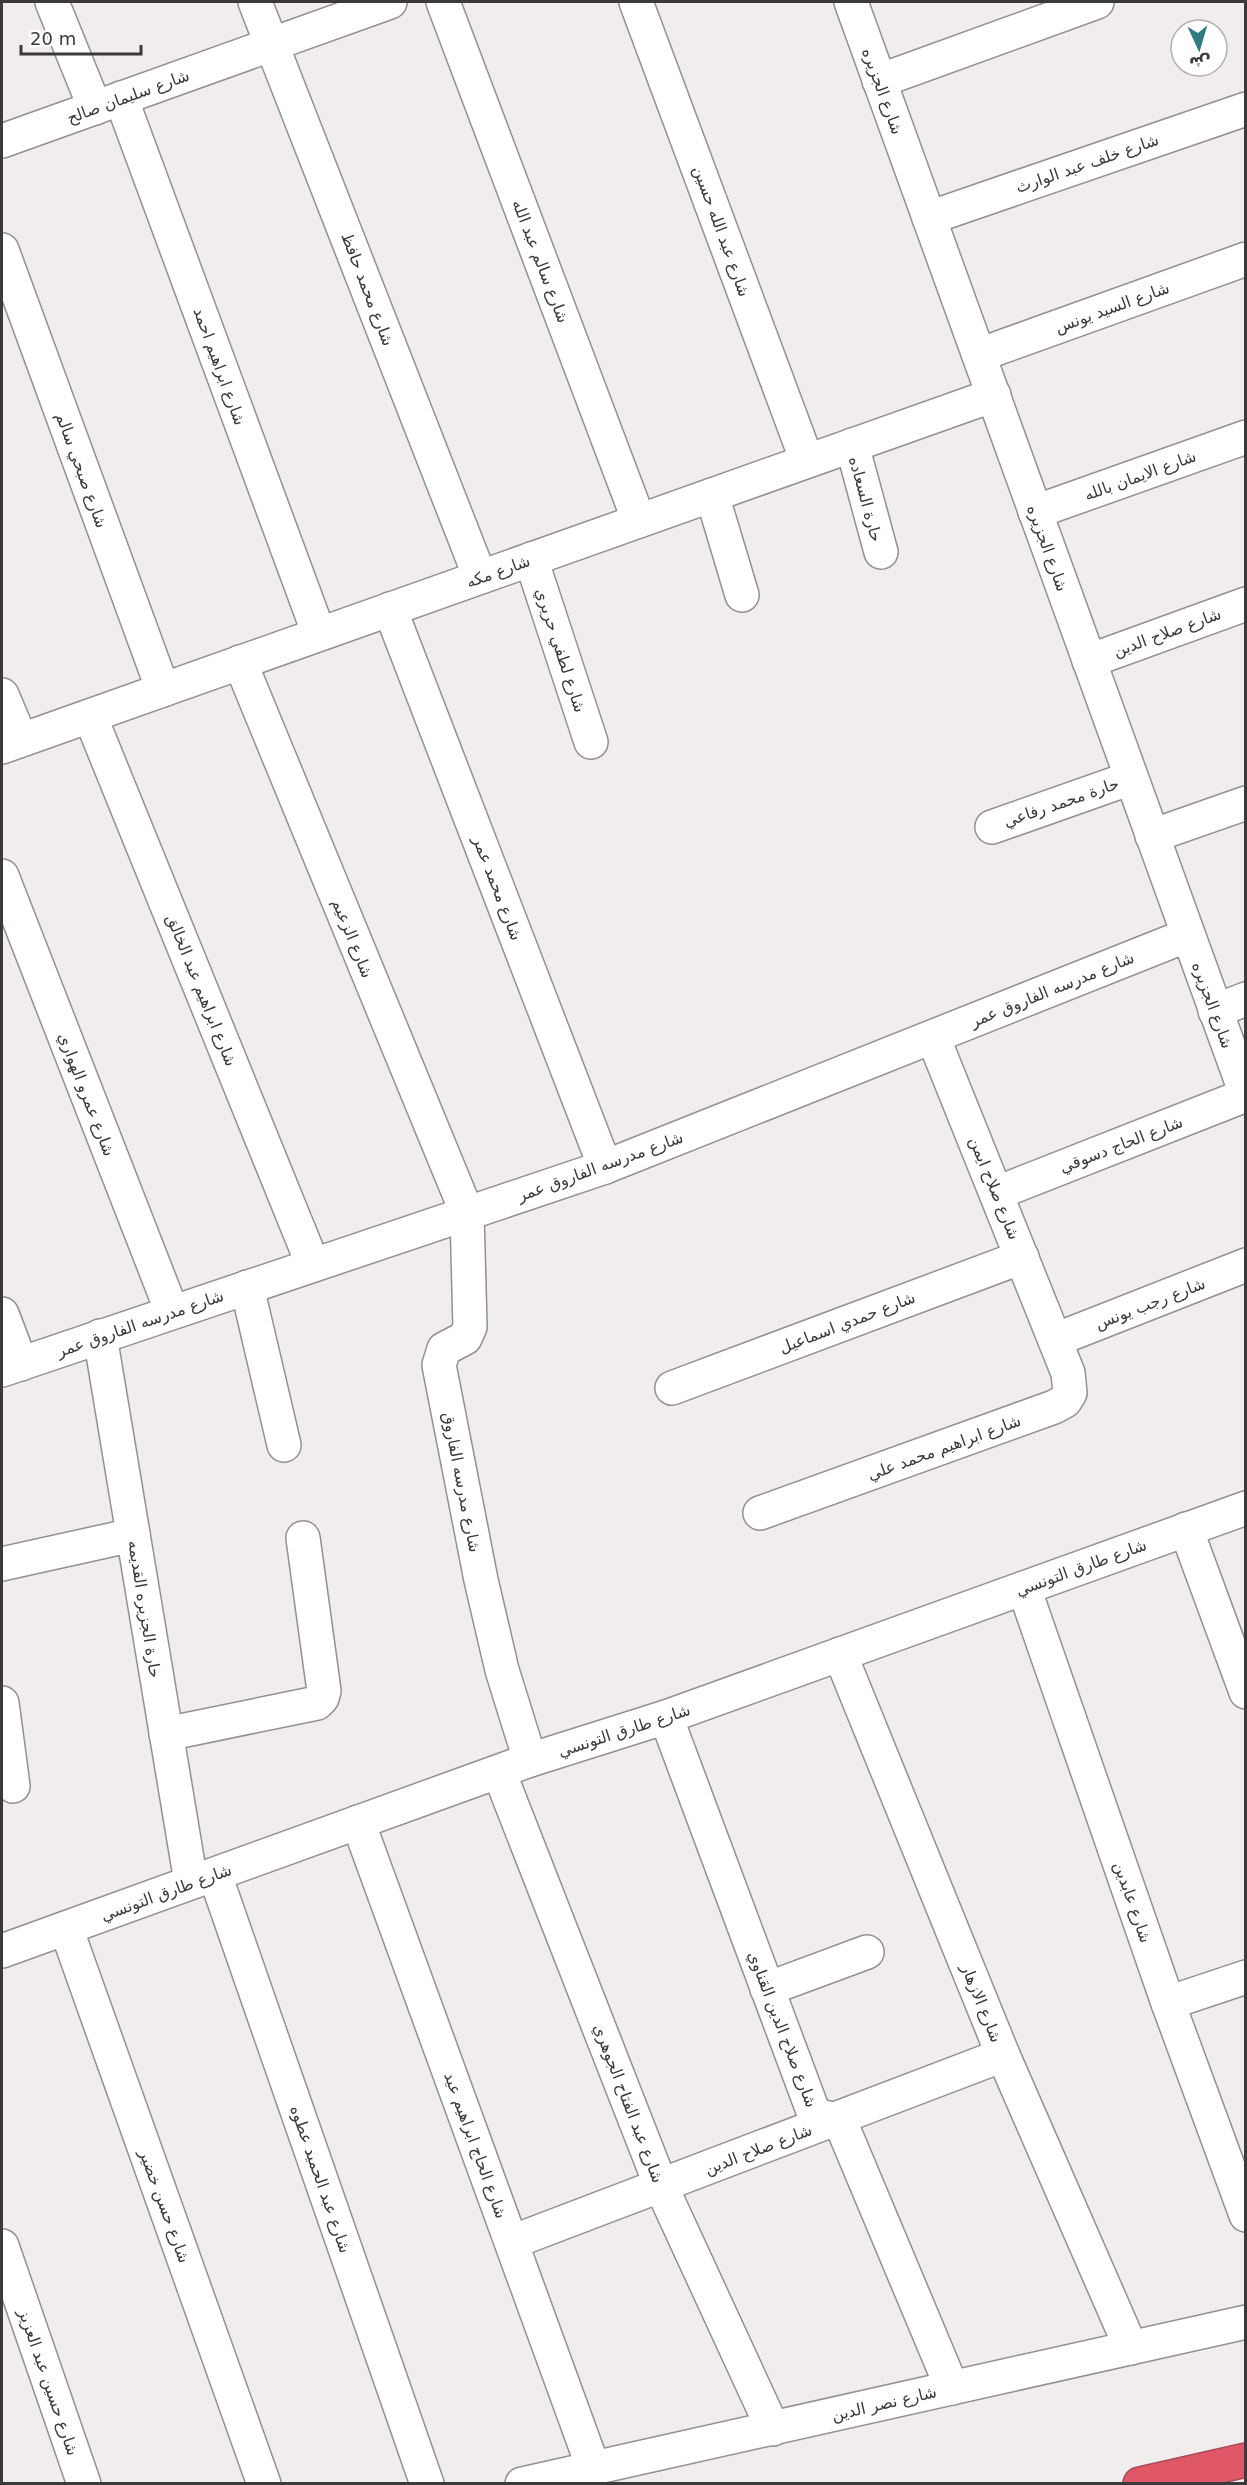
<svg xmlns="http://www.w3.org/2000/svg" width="1247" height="2485" font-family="'DejaVu Sans','Noto Sans Arabic',sans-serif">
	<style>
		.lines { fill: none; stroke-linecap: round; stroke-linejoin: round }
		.minor-casing { stroke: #949090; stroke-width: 36 }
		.motorway-casing { stroke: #a64c58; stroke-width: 36 }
		.minor { stroke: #fff; stroke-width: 33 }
		.motorway { stroke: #e05768; stroke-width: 33 }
		.labels { text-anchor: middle; stroke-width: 4.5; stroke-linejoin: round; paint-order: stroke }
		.street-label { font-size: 16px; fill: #3b3939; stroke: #fff }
	</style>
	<rect width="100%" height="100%" fill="#f1eded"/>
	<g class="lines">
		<g class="minor-casing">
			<g id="minor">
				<polyline points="52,2 95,108"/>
				<polyline points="255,2 480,577"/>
				<polyline points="443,2 639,521"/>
				<polyline points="636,2 807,461"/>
				<polyline points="851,2 1246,1094"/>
				<polyline points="879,81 1097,2"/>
				<polyline points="121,98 319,634"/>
				<polyline points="2,141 390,2"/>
				<polyline points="929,218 1246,109"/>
				<polyline points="2,250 163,690"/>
				<polyline points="979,355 1246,259"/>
				<polyline points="852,445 881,552"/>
				<polyline points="712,495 742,595"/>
				<polyline points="1035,512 1246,437"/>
				<polyline points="531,559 591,742"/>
				<polyline points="390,609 605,1167"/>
				<polyline points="1089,661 1246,604"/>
				<polyline points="240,662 467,1213 470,1327 465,1338 444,1349 439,1365 481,1580 502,1670 530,1760"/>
				<polyline points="2,695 21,740"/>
				<polyline points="90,716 313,1265"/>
				<polyline points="2,747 994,395"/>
				<polyline points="992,827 1131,778"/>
				<polyline points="1152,836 1246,803"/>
				<polyline points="2,876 172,1312"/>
				<polyline points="1215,1011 1246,999"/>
				<polyline points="997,1193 1246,1095"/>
				<polyline points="247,1287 284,1445"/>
				<polyline points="2,1314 21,1364"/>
				<polyline points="100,1336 191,1882"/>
				<polyline points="1055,1340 1246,1265"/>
				<polyline points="2,1370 605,1167 1188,935"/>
				<polyline points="672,1388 1022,1257"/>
				<polyline points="760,1513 1054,1407 1065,1401 1070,1393 1068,1373 933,1037"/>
				<polyline points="1186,1529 1246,1692"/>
				<polyline points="2,1564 133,1535"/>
				<polyline points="1024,1588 1168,2003 1246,2215"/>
				<polyline points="840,1654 1003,2055 1131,2348"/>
				<polyline points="2,1703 13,1786"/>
				<polyline points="666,1717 813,2111 820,2116 840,2121 952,2388"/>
				<polyline points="166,1734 317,1703 322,1698 324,1691 303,1538"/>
				<polyline points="499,1772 661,2186 773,2429"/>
				<polyline points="358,1822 593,2467"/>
				<polyline points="215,1875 427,2484"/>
				<polyline points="66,1928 264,2484"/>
				<polyline points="2,1951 530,1760 666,1717 1246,1508"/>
				<polyline points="767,1989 867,1952"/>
				<polyline points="1168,2003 1246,1977"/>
				<polyline points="512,2242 1003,2055"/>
				<polyline points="2,2246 84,2484"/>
				<polyline points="522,2484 1246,2322"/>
			</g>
		</g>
		<g class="motorway-casing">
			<polyline id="motorway" points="1140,2484 1246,2460"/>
		</g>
		<use href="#minor" class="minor"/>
		<use href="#motorway" class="motorway"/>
	</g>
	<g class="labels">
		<g class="street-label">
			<text transform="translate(883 91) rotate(70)" y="6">شارع الجزيره</text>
			<text transform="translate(128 96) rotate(-20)" y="6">شارع سليمان صالح</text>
			<text transform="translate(1087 163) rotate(-19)" y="6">شارع خلف عبد الوارث</text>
			<text transform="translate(722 231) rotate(70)" y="6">شارع عبد الله حسين</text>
			<text transform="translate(541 261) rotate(69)" y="6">شارع سالم عبد الله</text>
			<text transform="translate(368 289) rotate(69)" y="6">شارع محمد حافظ</text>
			<text transform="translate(1112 307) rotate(-20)" y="6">شارع السيد يونس</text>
			<text transform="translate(220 366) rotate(70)" y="6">شارع ابراهيم احمد</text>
			<text transform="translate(82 470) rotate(70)" y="6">شارع صبحي سالم</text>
			<text transform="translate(1140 475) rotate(-20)" y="6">شارع الايمان بالله</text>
			<text transform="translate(866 499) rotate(75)" y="6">حارة السعاده</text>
			<text transform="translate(1048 548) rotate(70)" y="6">شارع الجزيره</text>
			<text transform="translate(498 571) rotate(-20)" y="6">شارع مكه</text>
			<text transform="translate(1167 632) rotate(-20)" y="6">شارع صلاح الدين</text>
			<text transform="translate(561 650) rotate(72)" y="6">شارع لطفي حريري</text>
			<text transform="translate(1061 802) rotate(-19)" y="6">حارة محمد رفاعي</text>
			<text transform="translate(498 888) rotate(69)" y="6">شارع محمد عمر</text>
			<text transform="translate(353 938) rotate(68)" y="6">شارع الزعيم</text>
			<text transform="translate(1052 989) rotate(-22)" y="6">شارع مدرسه الفاروق عمر</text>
			<text transform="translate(202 990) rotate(68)" y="6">شارع ابراهيم عبد الخالق</text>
			<text transform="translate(1213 1005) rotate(70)" y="6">شارع الجزيره</text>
			<text transform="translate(87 1094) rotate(69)" y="6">شارع عمرو الهواري</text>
			<text transform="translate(1121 1144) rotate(-21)" y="6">شارع الحاج دسوقي</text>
			<text transform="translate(600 1166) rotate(-20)" y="6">شارع مدرسه الفاروق عمر</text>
			<text transform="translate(995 1188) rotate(68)" y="6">شارع صلاح ايمن</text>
			<text transform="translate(1150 1303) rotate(-21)" y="6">شارع رجب يونس</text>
			<text transform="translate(847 1322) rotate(-21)" y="6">شارع حمدي اسماعيل</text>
			<text transform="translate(140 1323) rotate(-19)" y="6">شارع مدرسه الفاروق عمر</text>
			<text transform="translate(944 1447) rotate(-20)" y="6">شارع ابراهيم محمد علي</text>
			<text transform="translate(462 1482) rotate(79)" y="6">شارع مدرسه الفاروق</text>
			<text transform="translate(1081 1567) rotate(-20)" y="6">شارع طارق التونسي</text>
			<text transform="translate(145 1609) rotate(81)" y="6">حارة الجزيره القديمه</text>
			<text transform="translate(624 1730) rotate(-18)" y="6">شارع طارق التونسي</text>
			<text transform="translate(166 1892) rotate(-20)" y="6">شارع طارق التونسي</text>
			<text transform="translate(1133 1902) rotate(71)" y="6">شارع عابدين</text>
			<text transform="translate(982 2003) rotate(68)" y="6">شارع الازهار</text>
			<text transform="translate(783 2029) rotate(69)" y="6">شارع صلاح الدين القناوي</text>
			<text transform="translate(629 2103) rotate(69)" y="6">شارع عبد الفتاح الجوهري</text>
			<text transform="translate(476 2145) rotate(70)" y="6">شارع الحاج ابراهيم عيد</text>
			<text transform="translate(758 2149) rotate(-21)" y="6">شارع صلاح الدين</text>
			<text transform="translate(321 2179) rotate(71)" y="6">شارع عبد الحميد عطوه</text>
			<text transform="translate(165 2206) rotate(70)" y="6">شارع حسن خضير</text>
			<text transform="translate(49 2382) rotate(71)" y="6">شارع حسين عبد العزيز</text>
			<text transform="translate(884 2403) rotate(-13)" y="6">شارع نصر الدين</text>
		</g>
	</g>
	<rect width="1247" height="2485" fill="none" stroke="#3b3939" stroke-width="6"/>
	<g transform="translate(1199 48) rotate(176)"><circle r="28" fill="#ffffff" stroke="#b1b0b0" stroke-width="1.5"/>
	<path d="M0-4.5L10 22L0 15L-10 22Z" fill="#327b81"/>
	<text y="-9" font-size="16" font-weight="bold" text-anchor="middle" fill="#3b3939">ش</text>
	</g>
	<path d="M21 45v9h120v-9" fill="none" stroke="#3b3939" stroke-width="3"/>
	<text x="30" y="45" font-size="18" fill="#3b3939" stroke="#ffffff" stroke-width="4.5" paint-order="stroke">20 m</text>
</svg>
